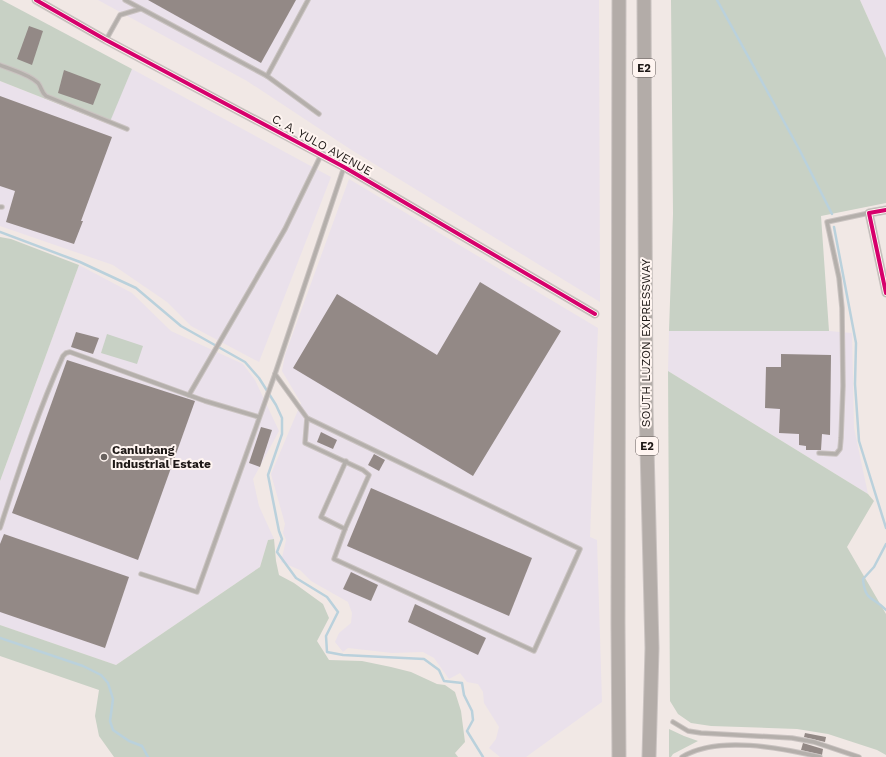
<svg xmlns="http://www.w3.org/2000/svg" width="886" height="757" font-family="'Work Sans',sans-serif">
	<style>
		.industrial { fill: #eae1eb }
		.green { fill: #c8d1c5 }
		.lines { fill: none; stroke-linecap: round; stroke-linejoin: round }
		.stream { stroke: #bad1dc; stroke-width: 2.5 }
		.building { fill: #938986 }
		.service-casing { stroke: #cac3c1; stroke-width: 5.5 }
		.minor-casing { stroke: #cac3c1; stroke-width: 9 }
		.motorway-casing { stroke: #cac3c1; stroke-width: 15 }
		.service { stroke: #b4afab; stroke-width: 3.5 }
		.minor { stroke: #b4afab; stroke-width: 7 }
		.motorway { stroke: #b3aca8; stroke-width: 13 }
		.cycleway-casing { stroke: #fff5f1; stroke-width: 6 }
		.cycleway { stroke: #d6006c; stroke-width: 4 }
		.poi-dot { fill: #68615e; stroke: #fff5f1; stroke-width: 1.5 }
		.labels { text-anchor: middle; stroke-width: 4; stroke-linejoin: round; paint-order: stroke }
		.shield { fill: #fff5f1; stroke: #625a58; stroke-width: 1 }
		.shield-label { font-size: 11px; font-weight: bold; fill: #1e1816 }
		.street-label { font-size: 12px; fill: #1e1816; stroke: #fff5f1 }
		.poi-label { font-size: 12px; font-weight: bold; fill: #1e1816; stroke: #fff5f1; text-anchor: start }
	</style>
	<rect width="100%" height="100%" fill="#f1e8e5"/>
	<g class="industrial">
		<polygon points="98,0 599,0 600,302 350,149 247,81"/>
		<polygon points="860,0 886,0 886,58"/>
		<polygon points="132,69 331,177 259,362 191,326 167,302 113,265 0,226 0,81 108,124"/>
		<polygon points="349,179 598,328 590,537 597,540 602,702 526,757 500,757 489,748 496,739 499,727 484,703 483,692 478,684 467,682 460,673 449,679 434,658 423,652 392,653 348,648 343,652 335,642 339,633 351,623 352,613 348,602 311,581 300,570 281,562 286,540 283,533 285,524 271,474 301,403 282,371 285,355"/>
		<polygon points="79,265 132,293 171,331 243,364 255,380 279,431 253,479 259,506 274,539 268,540 260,567 116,665 0,625 0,481"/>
		<polygon points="669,331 829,331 852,333 854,428 868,494 668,371"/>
	</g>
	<g class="green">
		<polygon points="0,0 2,0 132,69 109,124 0,81"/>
		<polygon points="671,0 860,0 886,58 886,203 821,216 829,331 669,331 673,214"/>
		<polygon points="0,237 11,239 79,265 0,481"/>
		<polygon points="107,334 143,346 137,364 101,353"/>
		<polygon points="668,371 868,494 874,501 847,547 886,614 886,755 877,750 828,734 797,729 711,726 691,723 678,714 670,701"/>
		<polygon points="274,539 276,561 279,575 294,583 323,604 329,618 317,641 329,660 362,661 391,667 411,672 437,684 445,685 455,692 461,711 465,742 455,753 458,757 114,757 99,736 95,716 99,690 0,656 0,625 116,665 260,567 268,540"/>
		<polygon points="669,729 684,736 698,741 673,754 671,757 669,757"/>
	</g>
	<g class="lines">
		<g class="stream">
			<polyline points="717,0 799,149 832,214"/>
			<polyline points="834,227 856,343 855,384 859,441 886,528"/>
			<polyline points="0,232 80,262 136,288 181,326 245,362 259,378 276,405 282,418 282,434 268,475 279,531 282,539 277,552 296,578 327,597 338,612 326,636 327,652 343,655 424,659 439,670 444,681 462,683 464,695 472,711 473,720 467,731 483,757"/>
			<path d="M886 544 874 567 863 579C865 602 873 596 886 610"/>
			<polyline points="0,638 83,666 101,675 108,683 113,699 110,721 113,730 129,741 142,746 148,757"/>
		</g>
	</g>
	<g class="building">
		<polygon points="148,0 296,0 261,63"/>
		<polygon points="29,26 43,31 32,65 17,59"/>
		<polygon points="64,70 101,84 93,105 58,93"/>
		<polygon points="0,96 112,137 81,221 83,221 74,244 6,222 15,191 0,186"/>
		<polygon points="480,282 561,331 473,476 293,368 337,294 437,355"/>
		<polygon points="76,332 99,338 93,354 71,347"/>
		<polygon points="781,354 831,355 830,435 822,434 821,450 806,450 806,446 799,445 799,434 779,433 780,409 765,408 766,367 781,367"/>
		<polygon points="67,360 195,401 138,560 12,513"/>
		<polygon points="261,427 272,430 260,467 249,463"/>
		<polygon points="321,432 337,440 333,449 317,442"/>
		<polygon points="374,454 385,460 379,471 368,465"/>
		<polygon points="371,488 532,558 509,616 347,546"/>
		<polygon points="4,534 129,577 105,648 0,612 0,544"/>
		<polygon points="351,572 378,585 371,601 343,589"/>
		<polygon points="415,604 486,638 478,655 408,622"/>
		<polygon points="805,733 826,737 825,742 804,737"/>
		<polygon points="803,743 823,749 822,755 801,750"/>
	</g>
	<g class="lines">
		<g class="service-casing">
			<g id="service">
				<polyline points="125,0 267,76 319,114"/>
				<polyline points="106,40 120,15 140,9"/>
				<path d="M0 65C12 70 29 74 38 83 42 88 41 92 46 96L127 129"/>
				<polyline points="267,76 308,0"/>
				<polyline points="0,207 2,207"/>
				<polyline points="275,374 307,418 305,443 363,470 369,475 345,529 334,559 534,651 580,549 307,418"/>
				<polyline points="189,395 285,229 321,155"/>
				<polyline points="819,453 836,454 840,449 841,438 843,386 842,308 839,278 827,222 869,213"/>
				<path d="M0 528C19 470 38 411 63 356L66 353 70 352 205 401 259 417"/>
				<polyline points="345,529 321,517 346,461"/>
				<polyline points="141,574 197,592 275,374 344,167"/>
				<polyline points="673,722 688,731 701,733 792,738 814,742 859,757"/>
				<path d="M682 757C717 735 782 748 820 757"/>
			</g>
		</g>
		<g class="minor-casing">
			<g id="minor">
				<polyline points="36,0 106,40 344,167 595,314"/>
				<polyline points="886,210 869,213 886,293"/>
			</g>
		</g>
		<g class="motorway-casing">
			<g id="motorway">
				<polyline points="619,0 618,623 619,757"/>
				<polyline points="644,0 646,407 652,648 649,757"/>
			</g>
		</g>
		<use href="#service" class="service"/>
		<use href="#minor" class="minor"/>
		<use href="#motorway" class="motorway"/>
		<g class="cycleway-casing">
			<g id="cycleway">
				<polyline points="36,0 106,40 344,167 595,314"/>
				<polyline points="886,210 869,213 886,293"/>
			</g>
		</g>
		<use href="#cycleway" class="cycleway"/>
	</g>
	<circle class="poi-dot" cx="104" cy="457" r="4"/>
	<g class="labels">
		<g class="shield">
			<rect x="633" y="59" width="22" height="18" rx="3"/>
			<rect x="636" y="437" width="22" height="18" rx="3"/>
		</g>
		<g class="shield-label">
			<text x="644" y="72">E2</text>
			<text x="647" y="450">E2</text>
		</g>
		<g class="street-label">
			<text transform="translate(322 145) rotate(29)" y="4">C. A. YULO AVENUE</text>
			<text transform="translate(646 343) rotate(-90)" y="4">SOUTH LUZON EXPRESSWAY</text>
		</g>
		<g class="poi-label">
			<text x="112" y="454">Canlubang<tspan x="112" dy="14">Industrial Estate</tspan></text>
		</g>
	</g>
</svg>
